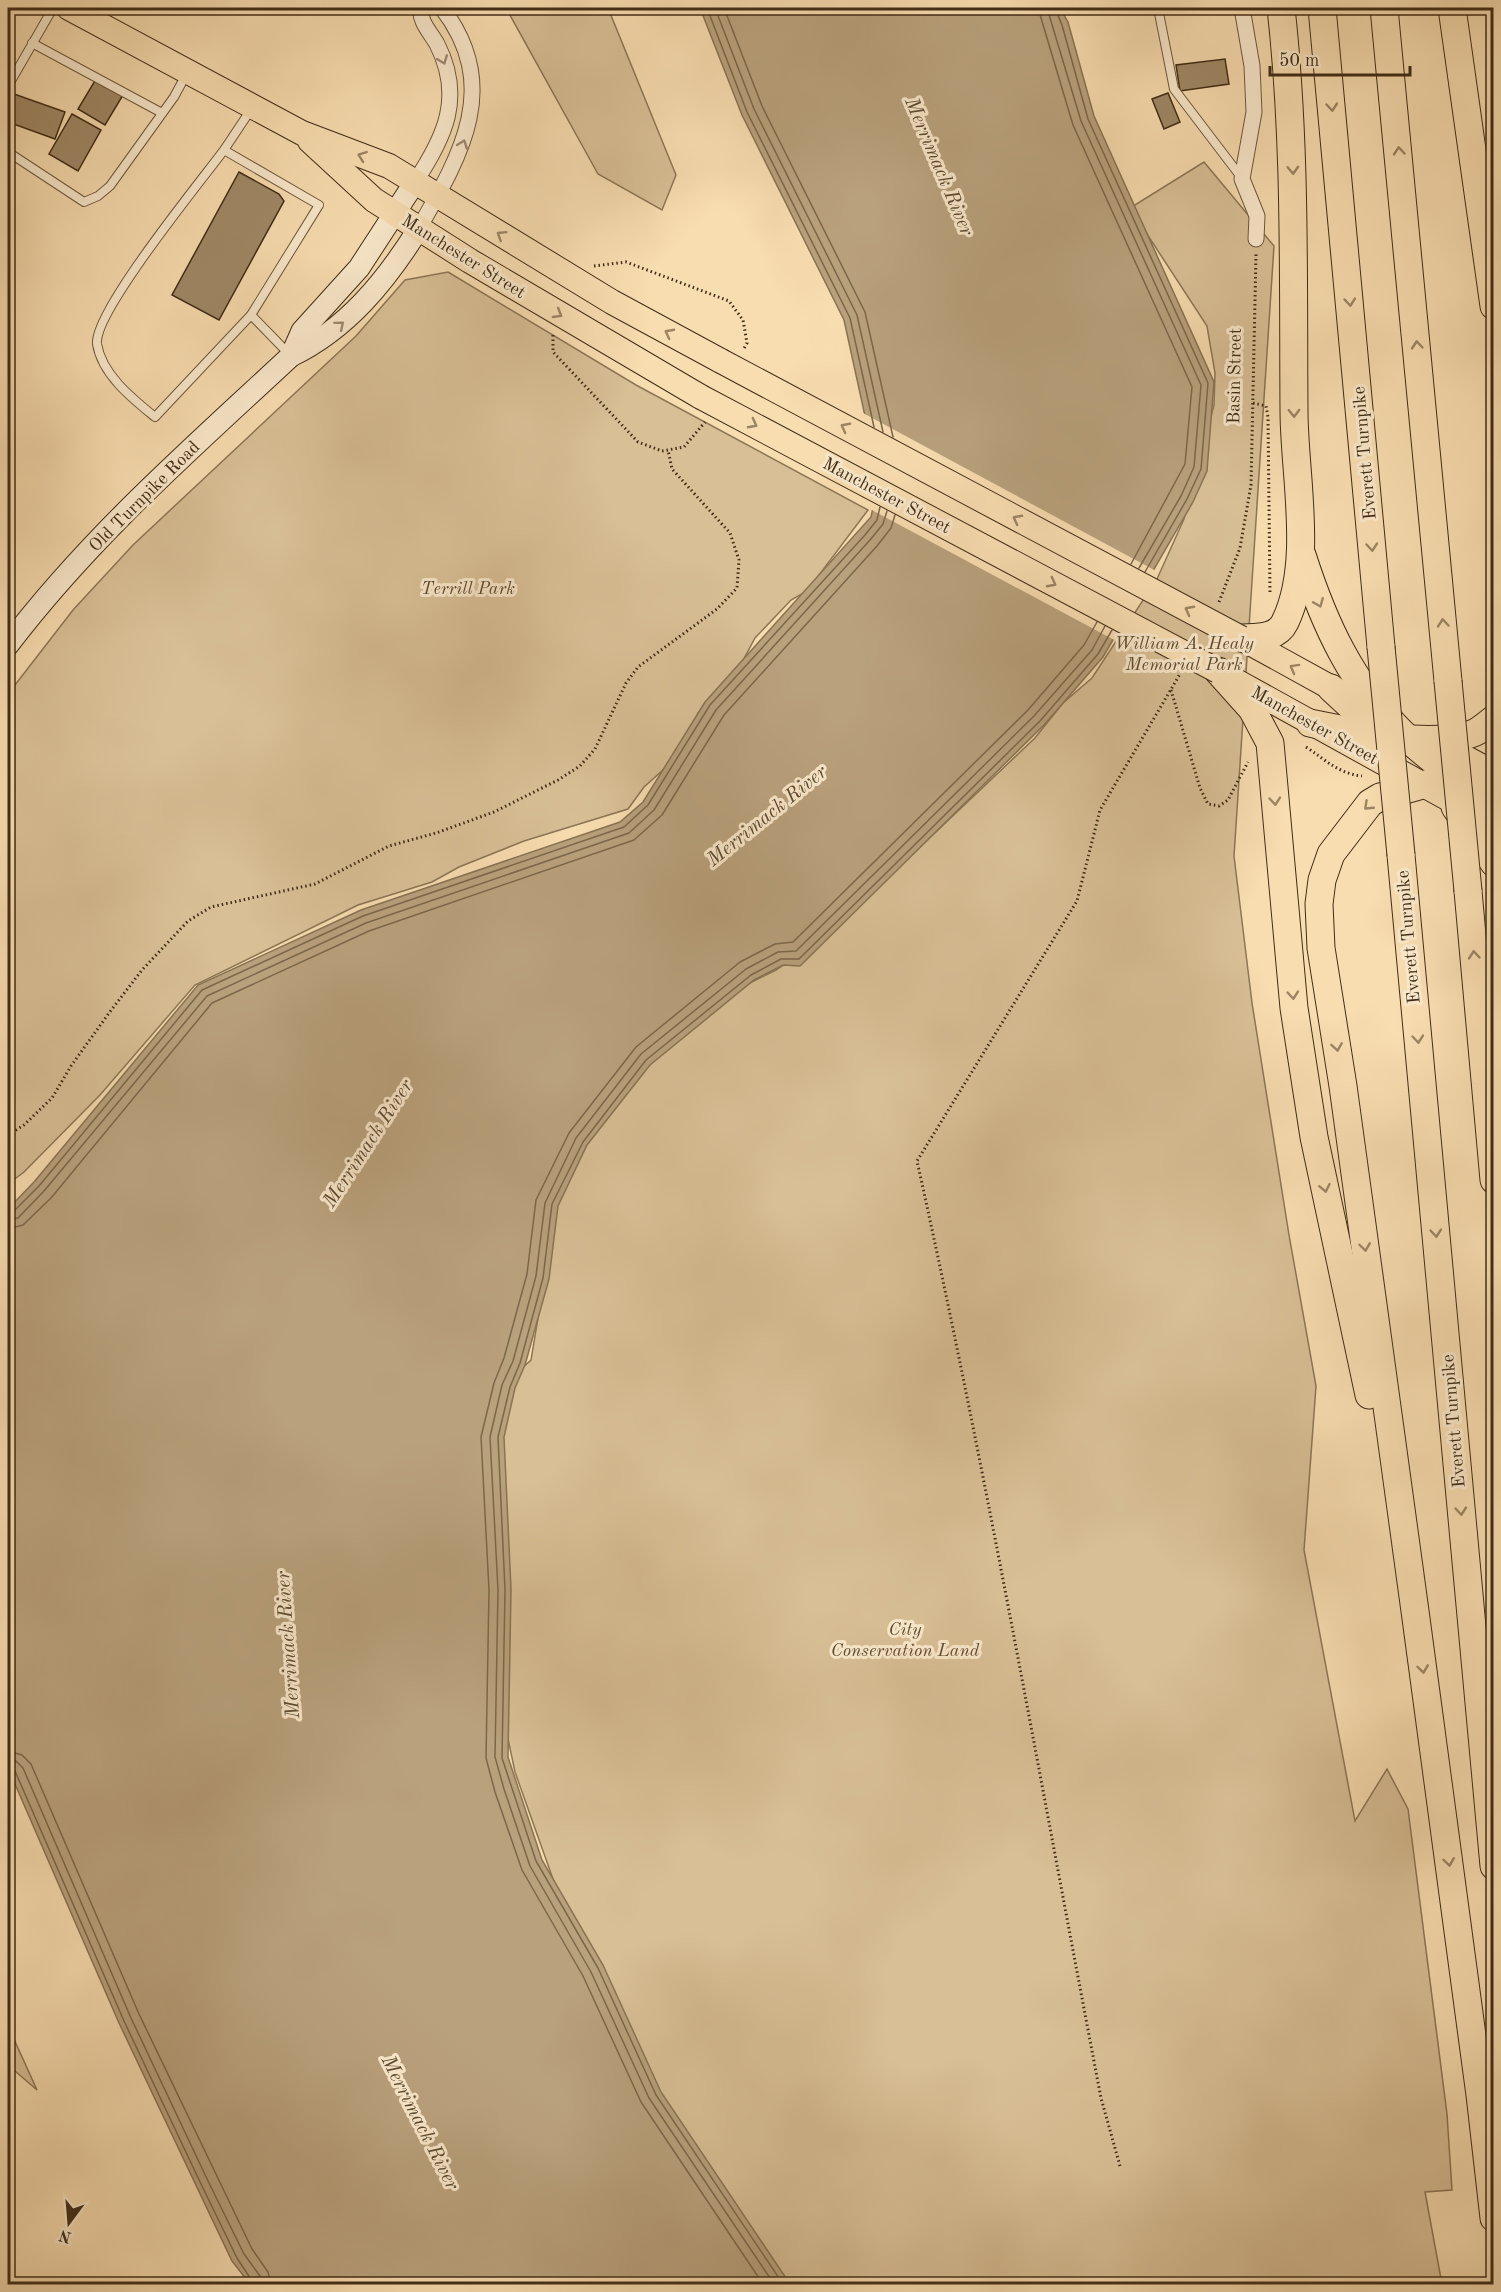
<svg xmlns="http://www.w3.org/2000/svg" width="1501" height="2292" font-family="'Old Standard TT',serif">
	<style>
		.green { fill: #d9bf96; stroke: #8c7656; stroke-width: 1.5 }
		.water { fill: #b9a17c; stroke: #897354; stroke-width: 1.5 }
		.pier { fill: #f8ddb0 }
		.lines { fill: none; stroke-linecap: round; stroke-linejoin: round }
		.shore { stroke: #7c674a; stroke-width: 1.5 }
		.building { fill: #a08967; stroke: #402d17; stroke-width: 1.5 }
		.lane-casing { stroke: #6e593d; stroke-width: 10 }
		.street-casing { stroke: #6e593d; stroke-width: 17 }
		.secondary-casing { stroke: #402d17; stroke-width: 23 }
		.primary-casing { stroke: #402d17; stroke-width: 26 }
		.highway-casing { stroke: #402d17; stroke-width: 29 }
		.path { stroke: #402d17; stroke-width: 3; stroke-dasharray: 1.5 3; stroke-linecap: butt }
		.lane { stroke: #fae9cc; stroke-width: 8 }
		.street { stroke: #fae9cc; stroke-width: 15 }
		.secondary { stroke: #fae9cc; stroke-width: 21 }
		.primary { stroke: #f8ddb0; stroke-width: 24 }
		.highway { stroke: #f8ddb0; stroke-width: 27 }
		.primary-bridge-casing { stroke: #402d17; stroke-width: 26; stroke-linecap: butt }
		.highway-bridge-casing { stroke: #402d17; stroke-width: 29; stroke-linecap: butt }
		.primary-bridge { stroke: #f8ddb0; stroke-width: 24 }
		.highway-bridge { stroke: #f8ddb0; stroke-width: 27 }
		.oneway { stroke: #9d8b72 }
		.oneway2 { stroke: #9c8564 }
		.labels { text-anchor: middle; stroke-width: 6; stroke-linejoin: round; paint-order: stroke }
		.street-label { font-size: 18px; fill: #402d17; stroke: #fae9cc }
		.park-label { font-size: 18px; font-style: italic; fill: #5f4a30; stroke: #fae9cc }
		.water-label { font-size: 20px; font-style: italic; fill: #5e4a30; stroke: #fae9cc }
	</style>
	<rect width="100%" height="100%" fill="#f8ddb0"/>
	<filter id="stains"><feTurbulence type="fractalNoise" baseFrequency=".00333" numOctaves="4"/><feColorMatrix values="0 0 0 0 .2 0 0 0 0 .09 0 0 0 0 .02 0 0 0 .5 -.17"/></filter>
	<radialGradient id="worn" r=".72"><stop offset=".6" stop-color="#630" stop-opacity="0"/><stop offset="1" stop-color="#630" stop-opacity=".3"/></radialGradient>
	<g class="green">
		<polygon points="506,8 608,8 676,175 662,210 598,174"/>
		<polygon points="1204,162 1274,246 1234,856 1252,1003 1289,1235 1316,1386 1304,1550 1355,1821 1387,1769 1408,1809 1447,2114 1452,2190 1425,2192 1442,2284 779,2284 711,2192 559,1896 515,1772 499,1696 485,1560 509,1380 531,1360 542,1294 549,1218 599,1095 714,1001 776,970 825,937 1035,738 1063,703 1092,678 1157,579 1184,519 1214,405 1215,373 1207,326 1130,208"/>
		<polygon points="448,272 636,385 868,510 807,591 791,600 755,638 741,664 714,701 698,713 681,754 644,787 628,809 524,841 459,867 432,882 358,905 195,985 100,1095 24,1172 8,1184 8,694 73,610 133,545 356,336 405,280"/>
		<polygon points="8,2026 37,2090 8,2065"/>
	</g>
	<polygon class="water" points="700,8 1060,8 1068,22 1094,116 1214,382 1207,471 1193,502 1103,657 1044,725 800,966 783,965 754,980 650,1065 587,1145 558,1206 549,1279 525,1365 515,1388 504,1437 511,1589 508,1757 542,1860 603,1965 661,2092 790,2284 250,2284 232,2261 119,2023 8,1768 8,1209 34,1182 198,985 361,910 620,822 643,802 705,702 871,517 879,480 844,320 742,115"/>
	<polygon class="pier" points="861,412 1156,571 1116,641 870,509 876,480"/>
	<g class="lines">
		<g class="shore">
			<polyline points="707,8 747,112 850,318 874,427"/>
			<polyline points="715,8 754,109 857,315 883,432"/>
			<polyline points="724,8 762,106 865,312 893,437"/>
			<polyline points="1038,8 1073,125 1192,387 1185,464 1131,564"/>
			<polyline points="1047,8 1081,121 1201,385 1194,467 1181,496 1139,568"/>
			<polyline points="1055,8 1062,25 1088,119 1208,383 1201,469 1187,499 1145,572"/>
			<polyline points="8,1213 14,1211 39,1186 202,990 363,916 624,827 648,805 710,705 865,535 877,520 880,507"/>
			<polyline points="8,1220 18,1218 44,1191 207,996 366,923 629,833 654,810 716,710 870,540 883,524 887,511"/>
			<polyline points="8,1229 23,1225 51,1198 212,1003 369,931 634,840 662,815 724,715 877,546 891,528 895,515"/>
			<polyline points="8,1751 22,1755 31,1764 139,2014 252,2249 268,2272 271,2284"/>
			<polyline points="8,1760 16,1761 23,1768 131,2018 208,2181 244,2254 260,2276 262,2284"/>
			<polyline points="8,1767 15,1771 124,2021 201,2184 237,2258 254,2284"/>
			<polyline points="763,2284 641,2102 583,1976 522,1870 495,1792 486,1758 489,1590 481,1437 494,1383 504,1358 527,1274 536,1200 569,1133 636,1047 740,962 775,944 793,942 1028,710 1084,645 1097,622"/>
			<polyline points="774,2284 649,2098 591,1972 530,1866 504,1789 495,1757 498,1590 490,1437 502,1385 513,1361 536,1276 545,1203 576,1138 641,1054 746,969 778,952 796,951 1034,716 1092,650 1105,626"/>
			<polyline points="783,2284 656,2095 598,1968 536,1861 502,1758 505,1590 498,1437 510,1387 520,1363 543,1278 552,1204 583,1142 646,1060 751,975 781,959 799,959 1040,721 1098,654 1112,630"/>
		</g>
	</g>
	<g class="building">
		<polygon points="1225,59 1229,84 1180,91 1176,65"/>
		<polygon points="96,79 123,95 105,125 78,109"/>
		<polygon points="1168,93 1180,122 1164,129 1152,99"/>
		<polygon points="14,94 65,112 55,139 8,122"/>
		<polygon points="72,114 101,130 78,171 49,154"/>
		<polygon points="239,172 279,194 284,201 219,320 172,295"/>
	</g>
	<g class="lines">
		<g class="lane-casing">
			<g id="lane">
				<polyline points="1158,8 1174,89 1241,177"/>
				<polyline points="32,43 162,113"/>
				<polyline points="8,86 53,8"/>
				<path d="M224 150C201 181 93 313 97 344 102 375 133 399 155 417L251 315 319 205 224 150 252 108"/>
				<polyline points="8,152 84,202 98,196 110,186 174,97 187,73"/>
				<polyline points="251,315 290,355"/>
			</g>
		</g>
		<g class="street-casing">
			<g id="street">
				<polyline points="1242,8 1252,66 1254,112 1242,179 1257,216 1256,239"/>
				<path d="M415 182C445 137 464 97 437 44 430 32 419 21 421 8"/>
				<path d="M419 228C461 155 502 86 442 8"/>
			</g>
		</g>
		<g class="secondary-casing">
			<g id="secondary">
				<polyline points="291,356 302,331 359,268 415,182"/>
				<path d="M8 645C90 537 192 448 291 356 347 329 386 281 419 228"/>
			</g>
		</g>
		<g class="primary-casing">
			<g id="primary">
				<polyline points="69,8 302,133 389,166 612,302 721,361"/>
				<polyline points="310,141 374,200 470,261 701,397"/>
				<polyline points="1241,638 1348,697"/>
				<polyline points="1227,676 1494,824"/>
				<polyline points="1440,744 1494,773"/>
			</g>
		</g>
		<g class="highway-casing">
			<g id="highway">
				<polyline points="1322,8 1381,647"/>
				<polyline points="1384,8 1448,681"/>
				<polyline points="1452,8 1494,306"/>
				<path d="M1302 555C1324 624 1352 685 1405 736 1432 762 1465 783 1494 809"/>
				<path d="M1241 638C1257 637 1277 639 1285 622 1314 562 1294 475 1294 411 1293 276 1296 142 1281 8"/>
				<polyline points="1218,671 1252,709 1270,743 1294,1008 1314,1137 1369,1395"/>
				<polyline points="1331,688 1381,734"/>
				<path d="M1310 723C1354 732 1428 748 1471 734 1479 732 1487 724 1494 719"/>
				<polyline points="1494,782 1433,782 1380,797 1370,803 1331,854 1322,880 1319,904 1321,948 1343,1086 1415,1611 1480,2095 1494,2218"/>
				<polyline points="1455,807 1494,863"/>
				<polyline points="1401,855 1494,1866"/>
				<polyline points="1468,891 1494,1180"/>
			</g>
		</g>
		<g class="path">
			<polyline points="594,266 626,262 729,301 743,320 747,343 743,350"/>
			<polyline points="553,335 553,352 638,442 662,451 684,447 705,422"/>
			<polyline points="1253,403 1266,406 1268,417 1270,593"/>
			<polyline points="1219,602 1240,548 1251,485 1256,254"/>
			<polyline points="1171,690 1200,788 1208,804 1219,806 1228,800 1248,762"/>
			<path d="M1306 747C1326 760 1337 773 1362 776"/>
			<polyline points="8,1135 24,1125 52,1098 71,1066 109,1013 142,970 188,921 211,907 315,884 389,846 436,833 494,812 558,780 580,766 595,749 626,683 638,667 717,609 737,588 739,560 730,533 672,469 668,450"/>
			<path d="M1120 2166 1101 2098C1041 1785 986 1471 917 1161L1077 901 1100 810 1180 674"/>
		</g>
		<use href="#lane" class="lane"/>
		<use href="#street" class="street"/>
		<use href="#secondary" class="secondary"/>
		<use href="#primary" class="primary"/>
		<use href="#highway" class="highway"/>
		<g class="primary-bridge-casing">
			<g id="primary-bridge">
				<polyline points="721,361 1241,638"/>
				<polyline points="701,397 1218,671"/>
			</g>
		</g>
		<g class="highway-bridge-casing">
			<g id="highway-bridge">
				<polyline points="1381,647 1401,855"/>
				<polyline points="1448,681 1468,891"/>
			</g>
		</g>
		<use href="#primary-bridge" class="primary-bridge"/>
		<use href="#highway-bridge" class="highway-bridge"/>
	</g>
	<defs><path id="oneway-chevron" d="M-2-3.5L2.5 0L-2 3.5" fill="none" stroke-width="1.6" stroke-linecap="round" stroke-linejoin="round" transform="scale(1.5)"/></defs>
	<g class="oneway">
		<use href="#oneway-chevron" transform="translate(443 60) rotate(69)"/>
		<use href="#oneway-chevron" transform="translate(463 144) rotate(-70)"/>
		<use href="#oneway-chevron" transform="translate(340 325) rotate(-40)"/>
	</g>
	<g class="oneway2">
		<use href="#oneway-chevron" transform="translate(1332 107) rotate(85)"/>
		<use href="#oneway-chevron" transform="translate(1399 151) rotate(-95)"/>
		<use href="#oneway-chevron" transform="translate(362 156) rotate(-160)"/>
		<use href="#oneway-chevron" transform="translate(1293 170) rotate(88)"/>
		<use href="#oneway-chevron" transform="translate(501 235) rotate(-148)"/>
		<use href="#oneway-chevron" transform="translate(1350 302) rotate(85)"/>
		<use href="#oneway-chevron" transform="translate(558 314) rotate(31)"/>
		<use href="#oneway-chevron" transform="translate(669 333) rotate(-152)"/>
		<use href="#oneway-chevron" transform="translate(1417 345) rotate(-95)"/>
		<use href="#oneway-chevron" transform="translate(1294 413) rotate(89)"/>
		<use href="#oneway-chevron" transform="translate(753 424) rotate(28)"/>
		<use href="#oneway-chevron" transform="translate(845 427) rotate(-152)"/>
		<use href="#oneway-chevron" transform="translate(1017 519) rotate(-152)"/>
		<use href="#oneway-chevron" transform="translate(1372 547) rotate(85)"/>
		<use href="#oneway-chevron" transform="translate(1052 583) rotate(28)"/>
		<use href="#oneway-chevron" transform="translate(1319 603) rotate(68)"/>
		<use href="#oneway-chevron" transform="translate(1189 610) rotate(-152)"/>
		<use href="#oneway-chevron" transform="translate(1443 623) rotate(-95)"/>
		<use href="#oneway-chevron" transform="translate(1294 668) rotate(-151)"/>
		<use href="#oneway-chevron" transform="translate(1275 801) rotate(85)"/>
		<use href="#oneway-chevron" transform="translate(1368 806) rotate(137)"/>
		<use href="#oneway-chevron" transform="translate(1474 955) rotate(-95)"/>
		<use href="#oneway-chevron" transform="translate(1293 995) rotate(85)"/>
		<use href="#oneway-chevron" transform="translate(1418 1039) rotate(85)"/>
		<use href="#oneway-chevron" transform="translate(1337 1047) rotate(81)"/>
		<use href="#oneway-chevron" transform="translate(1325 1188) rotate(78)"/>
		<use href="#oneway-chevron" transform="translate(1436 1233) rotate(85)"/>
		<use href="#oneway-chevron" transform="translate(1365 1247) rotate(82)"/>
		<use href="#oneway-chevron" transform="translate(1461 1511) rotate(85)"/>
		<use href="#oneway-chevron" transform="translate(1423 1669) rotate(82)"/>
		<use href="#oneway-chevron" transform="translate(1449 1862) rotate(82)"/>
	</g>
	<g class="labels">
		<g class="street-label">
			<text transform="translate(464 256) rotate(32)" y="6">Manchester Street</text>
			<text transform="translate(1234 376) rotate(-89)" y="6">Basin Street</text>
			<text transform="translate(1364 453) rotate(-95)" y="6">Everett Turnpike</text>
			<text transform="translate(887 495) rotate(28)" y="6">Manchester Street</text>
			<text transform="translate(144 496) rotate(-45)" y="6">Old Turnpike Road</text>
			<text transform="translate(1315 725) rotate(29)" y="6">Manchester Street</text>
			<text transform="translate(1408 937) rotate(-95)" y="6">Everett Turnpike</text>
			<text transform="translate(1453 1421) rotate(-95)" y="6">Everett Turnpike</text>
		</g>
		<g class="park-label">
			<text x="468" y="594">Terrill Park</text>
			<text x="1184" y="649">William A. Healy<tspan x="1184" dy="21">Memorial Park</tspan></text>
			<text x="905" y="1635">City<tspan x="905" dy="21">Conservation Land</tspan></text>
		</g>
		<g class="water-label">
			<text transform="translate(940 166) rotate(67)" y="7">Merrimack River</text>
			<text transform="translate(766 815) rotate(-39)" y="7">Merrimack River</text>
			<text transform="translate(367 1143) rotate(-57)" y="7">Merrimack River</text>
			<text transform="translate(287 1645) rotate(-94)" y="7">Merrimack River</text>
			<text transform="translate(421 2122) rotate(63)" y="7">Merrimack River</text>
		</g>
	</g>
	<rect width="1501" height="2292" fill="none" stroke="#f8ddb0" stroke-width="30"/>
	<rect x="9" y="9" width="1483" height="2274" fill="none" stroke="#402d17" stroke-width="3"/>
	<rect x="15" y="15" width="1471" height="2262" fill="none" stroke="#402d17" stroke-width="1.5"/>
	<g transform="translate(69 2223) rotate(196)" stroke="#fae9cc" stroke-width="4.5" paint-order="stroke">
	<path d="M0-4.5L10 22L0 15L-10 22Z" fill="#402d17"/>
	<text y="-9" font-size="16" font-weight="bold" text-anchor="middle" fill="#402d17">N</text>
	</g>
	<path d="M1270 66v9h140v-9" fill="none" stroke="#402d17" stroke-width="3"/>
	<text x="1279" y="66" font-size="18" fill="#402d17" stroke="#fae9cc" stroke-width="4.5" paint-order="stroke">50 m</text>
	<rect width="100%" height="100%" filter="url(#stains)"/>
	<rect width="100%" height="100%" fill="url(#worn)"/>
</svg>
